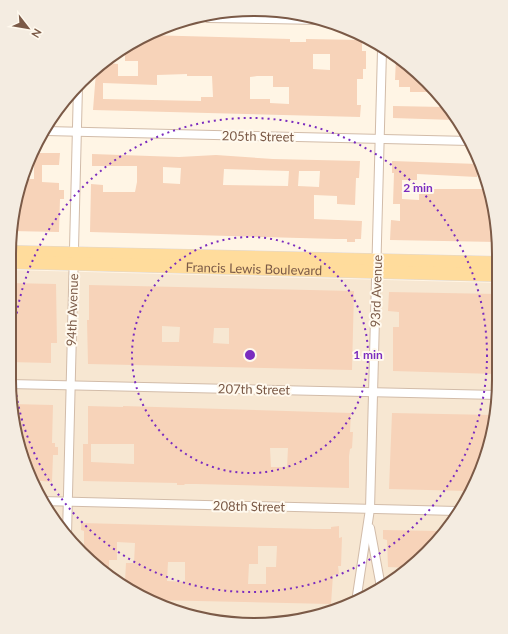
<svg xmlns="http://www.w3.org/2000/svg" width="508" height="634" font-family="Lato,sans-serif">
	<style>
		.residential { fill: #f7e7d2 }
		.building { fill: #f7d3b9; fill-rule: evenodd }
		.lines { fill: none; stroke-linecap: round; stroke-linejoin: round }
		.minor-casing { stroke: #d2bca9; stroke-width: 10 }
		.primary-casing { stroke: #dfd7d3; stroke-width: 14 }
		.minor { stroke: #fff; stroke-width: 8 }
		.primary { stroke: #ffdc9c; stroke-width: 13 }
		.ring { fill: none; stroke: #7b2cbf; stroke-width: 2; stroke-dasharray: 2 4 }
		.labels { text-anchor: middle; stroke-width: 4; stroke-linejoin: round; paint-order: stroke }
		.street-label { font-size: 13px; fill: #7b5a47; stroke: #fff9ee }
		.rim { fill: none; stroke: #7b5a47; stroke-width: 2 }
		.centre { fill: #7b2cbf; stroke: #fff9ee; stroke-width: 2 }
		.ring-label { font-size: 12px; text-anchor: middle; font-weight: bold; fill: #7b2cbf; stroke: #fff9ee; stroke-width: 4; stroke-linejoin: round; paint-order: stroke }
	</style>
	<rect width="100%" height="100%" fill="#fff5e5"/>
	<polygon class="residential" points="9,270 498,283 498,396 491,443 448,529 415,564 363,600 317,617 254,625 190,617 131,592 81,553 42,502 17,443 9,380"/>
	<g class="building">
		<path d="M145 35 290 39V42H306V39L362 40V51H366V69H363V79H357V105H361L360 117 93 110 96 72 108 63 118 64V76H138V61H125V53H128V48ZM313 54H330V70L313 69ZM187 74V76H212L213 97H201V101L103 99V83L157 85V75ZM257 76H273V87H289V104L270 103V99H250V77Z"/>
		<polygon points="396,58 415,70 432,92 410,92 410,87 399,87 399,80 395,80"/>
		<polygon points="393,106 444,107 454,120 393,118"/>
		<polygon points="32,153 60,153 59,165 42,165 42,182 59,183 59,190 64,190 64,199 60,199 59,232 11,231 23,179 34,179 34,164 27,164"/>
		<path d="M92 154 179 157 216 155 273 159 360 161 359 178H356L355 205 337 204V196L314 195V219L362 221 361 239H355V242H347V239H336L90 232 91 184 103 185V192H135L137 182V166H92ZM163 167 181 168 180 184 163 183ZM224 169 289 171 288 186 223 185ZM299 171H320L319 187 298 186Z"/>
		<polygon points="392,161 478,164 477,177 417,174 417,180 402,180 402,199 419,200 419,189 485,189 487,201 489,201 490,206 490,223 494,223 497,242 390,240 391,220 400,221 400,204 393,204 394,173 392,173"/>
		<polygon points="9,283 56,284 57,343 51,343 51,363 9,362"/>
		<path d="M89 285 354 291 352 370 88 364 87 320H89ZM162 326 180 327 179 342H162ZM214 328H229V344L213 343Z"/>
		<polygon points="389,292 498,294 498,370 495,371 495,374 393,371 393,327 399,327 399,312 388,311"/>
		<polygon points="12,404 53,405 52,443 55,443 55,447 58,447 58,455 53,455 52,482 32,480 19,447 19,424 15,423"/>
		<path d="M88 406 123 407V406L351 413 350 432H353L352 448 350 449 349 456V488L196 484H185L184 485H177V483L83 481V444H91V462L134 464V444H88ZM270 448H288L287 467H271Z"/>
		<polygon points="392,413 494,415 491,443 486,452 480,452 480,465 467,491 389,489"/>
		<path d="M81 523 315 529H331V527L339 526V538L342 537 341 566H338L339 574 333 575 331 604 150 600 131 592 116 580 125 581 126 563H134L135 543 117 542V560H109V575L84 556V531L81 530ZM258 546H277L276 567H266V584H248L249 564H258ZM168 562H185V582L167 581Z"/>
		<polygon points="383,530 439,531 446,532 426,553 415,553 414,565 409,568 388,567 387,540 383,539"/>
	</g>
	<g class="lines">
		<g class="minor-casing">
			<g id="minor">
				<polyline points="208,18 320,20"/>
				<polyline points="46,131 470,141"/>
				<polyline points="9,384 498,395"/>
				<polyline points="41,501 457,511"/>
				<polyline points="370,528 381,587"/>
				<polyline points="67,535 78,86"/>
				<polyline points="356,602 370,509 382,50"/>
				<polyline points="247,624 258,624"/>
			</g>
		</g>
		<g class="primary-casing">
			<g id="primary">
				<polyline points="9,252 498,263"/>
				<path id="s1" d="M9 262 498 275"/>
			</g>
		</g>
		<use href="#minor" class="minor"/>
		<use href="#primary" class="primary"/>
	</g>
	<g class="ring">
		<circle cx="250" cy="355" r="118"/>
		<circle cx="250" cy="355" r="237"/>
	</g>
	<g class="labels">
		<g class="street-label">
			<text transform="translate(258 136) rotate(1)" y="5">205th Street</text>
			<text dy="5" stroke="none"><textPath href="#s1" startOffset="245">Francis Lewis Boulevard</textPath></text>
			<text transform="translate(376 291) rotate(-88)" y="5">93rd Avenue</text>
			<text transform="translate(72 310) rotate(-88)" y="5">94th Avenue</text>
			<text transform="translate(254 389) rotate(1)" y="5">207th Street</text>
			<text transform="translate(249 506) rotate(1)" y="5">208th Street</text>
		</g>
	</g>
	<path d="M0 0H508V634H0ZM254 16H254A238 238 0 0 1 492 254V380A238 238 0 0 1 254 618H254A238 238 0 0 1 16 380V254A238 238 0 0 1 254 16Z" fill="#f4ece1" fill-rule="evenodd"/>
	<path class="rim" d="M254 16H254A238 238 0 0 1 492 254V380A238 238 0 0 1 254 618H254A238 238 0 0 1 16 380V254A238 238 0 0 1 254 16Z"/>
	<circle cx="250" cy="355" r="6" class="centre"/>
	<g class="ring-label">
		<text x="418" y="192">2 min</text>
		<text x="368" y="359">1 min</text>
	</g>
	<g transform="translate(28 28) rotate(121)" stroke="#fff9ee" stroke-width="3" paint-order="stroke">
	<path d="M0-3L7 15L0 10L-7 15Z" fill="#7b5a47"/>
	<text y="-6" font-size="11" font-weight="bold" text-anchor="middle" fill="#7b5a47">N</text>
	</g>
</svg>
